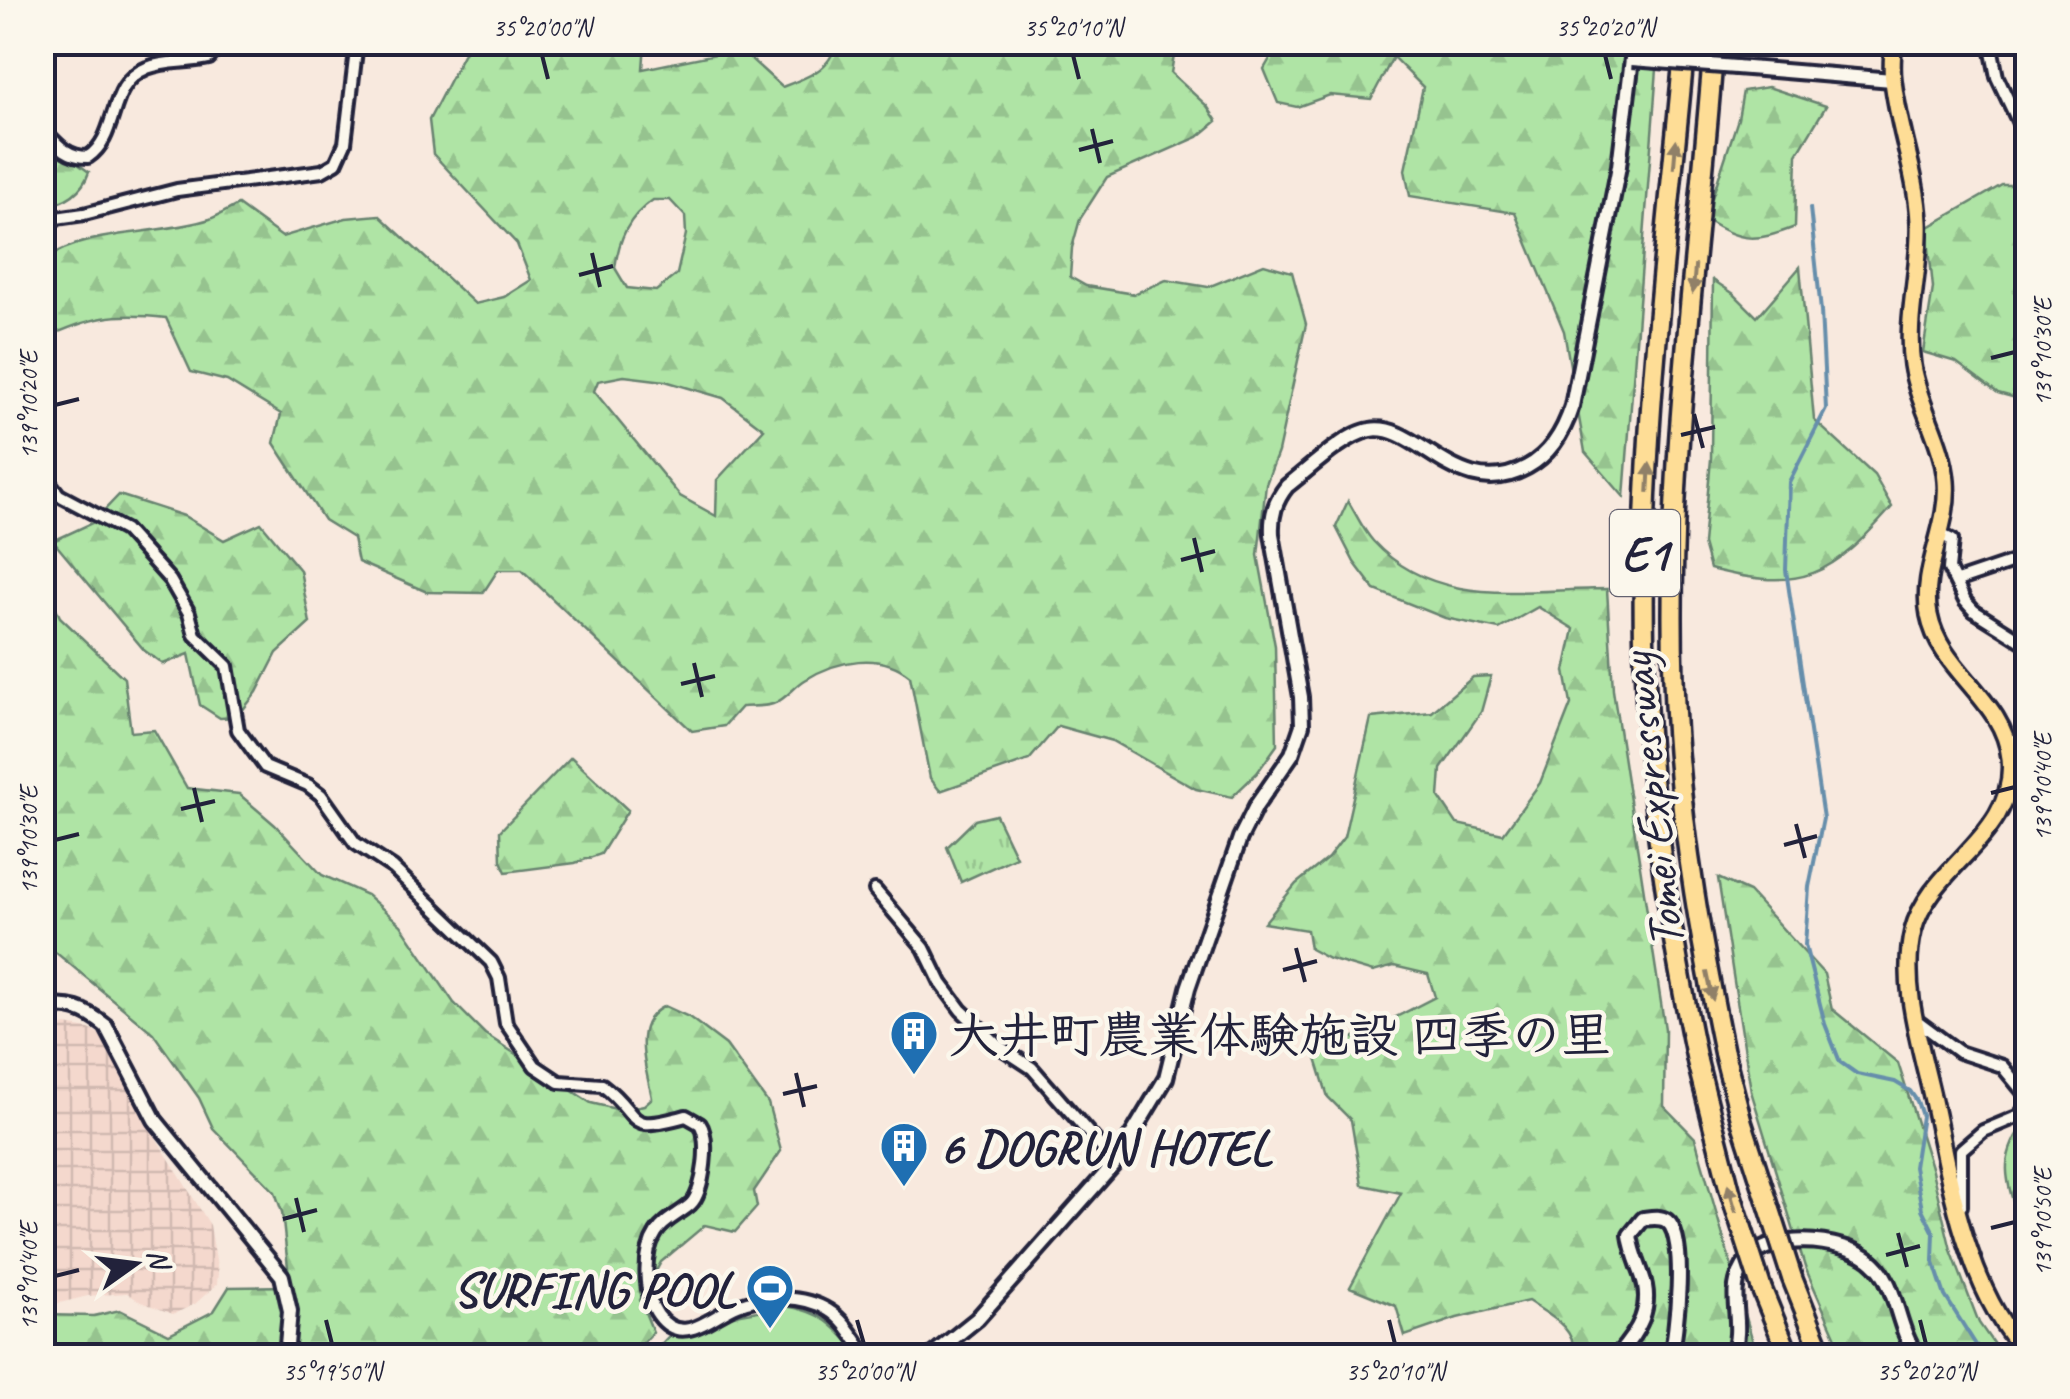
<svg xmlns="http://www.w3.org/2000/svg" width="2070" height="1399" font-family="Caveat,'Klee One',sans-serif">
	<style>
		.industrial { fill: url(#industrial-grid) }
		.grass { fill: url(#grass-tufts); stroke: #688370; stroke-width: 2.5 }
		.forest { fill: url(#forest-firs); stroke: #688370; stroke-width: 2.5; fill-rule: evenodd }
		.pitch { fill: #afe4a5; stroke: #688370; stroke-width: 2.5 }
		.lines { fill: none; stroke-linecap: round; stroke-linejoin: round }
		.stream { stroke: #668eab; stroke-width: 4 }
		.minor-casing { stroke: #22223b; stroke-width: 18 }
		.tertiary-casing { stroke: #22223b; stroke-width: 20 }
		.primary-casing { stroke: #22223b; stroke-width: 22 }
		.motorway-casing { stroke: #22223b; stroke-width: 25 }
		.minor { stroke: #fbf7ec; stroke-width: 10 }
		.tertiary { stroke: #fbf7ec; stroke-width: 12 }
		.primary { stroke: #fedd96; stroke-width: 15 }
		.motorway { stroke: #fedd96; stroke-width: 18 }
		.tertiary-bridge-casing { stroke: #22223b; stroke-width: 20; stroke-linecap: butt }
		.motorway-bridge-casing { stroke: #22223b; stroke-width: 25; stroke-linecap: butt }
		.tertiary-bridge { stroke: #fbf7ec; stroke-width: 12 }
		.motorway-bridge { stroke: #fedd96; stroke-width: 18 }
		.oneway { fill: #908068 }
		.ticks { fill: none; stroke: #22223b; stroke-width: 4 }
		.labels { text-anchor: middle; stroke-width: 9; stroke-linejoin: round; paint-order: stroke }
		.shield { fill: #fbf7ec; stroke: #636270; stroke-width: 2.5 }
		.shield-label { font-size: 48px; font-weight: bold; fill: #22223b }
		.street-label { font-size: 50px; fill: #22223b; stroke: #fbf7ec }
		.poi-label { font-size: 50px; font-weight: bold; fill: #22223b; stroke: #fbf7ec; text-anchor: start }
		.neatline { fill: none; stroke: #22223b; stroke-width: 4 }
		.ticks-label { font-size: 25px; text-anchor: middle; fill: #22223b }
	</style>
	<defs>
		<pattern id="industrial-grid" width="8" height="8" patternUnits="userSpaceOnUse" patternTransform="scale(2.5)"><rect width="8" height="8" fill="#f4d8cd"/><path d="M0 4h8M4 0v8" fill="none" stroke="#d1b9b1"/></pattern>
		<pattern id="grass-tufts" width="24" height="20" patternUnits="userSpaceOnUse" patternTransform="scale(2.5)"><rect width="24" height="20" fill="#afe4a5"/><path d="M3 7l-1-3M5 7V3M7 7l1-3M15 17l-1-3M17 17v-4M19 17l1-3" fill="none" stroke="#96c38f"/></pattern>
		<pattern id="forest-firs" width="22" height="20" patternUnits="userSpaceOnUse" patternTransform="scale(2.5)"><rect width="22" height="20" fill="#afe4a5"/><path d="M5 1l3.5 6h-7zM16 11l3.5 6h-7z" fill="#96c38f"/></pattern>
	</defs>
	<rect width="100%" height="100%" fill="#f8e9de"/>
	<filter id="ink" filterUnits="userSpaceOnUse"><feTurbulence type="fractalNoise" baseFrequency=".01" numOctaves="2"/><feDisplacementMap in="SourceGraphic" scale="20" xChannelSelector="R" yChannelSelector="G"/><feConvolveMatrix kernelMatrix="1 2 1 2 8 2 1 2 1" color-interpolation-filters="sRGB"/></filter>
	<g filter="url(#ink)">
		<polygon class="industrial" points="66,1025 89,1029 108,1038 131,1076 150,1128 210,1225 218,1273 217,1284 195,1304 178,1312 173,1314 139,1301 127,1293 88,1296 43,1307 43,1037 52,1029"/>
		<polygon class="grass" points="996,815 1016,857 961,882 947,847 975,820"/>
		<g class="forest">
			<path d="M469 43H645L643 69 740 49 782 87C804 79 833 69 835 43H1176L1171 73 1207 106 1217 121 1198 137 1107 177 1080 219 1072 248 1070 277 1086 286 1134 294 1166 280 1208 287 1264 264 1292 272 1306 324 1278 452 1266 484 1258 555 1275 646 1277 745 1257 773 1232 797 1196 789 1112 741 1058 726 1029 760 940 791 930 778 910 676C880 651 837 660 805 680 795 686 785 700 773 704 764 707 751 706 741 707L724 726 692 731 522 570H498L483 593 427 592 358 562 353 538 324 520 274 443 281 414 227 381 191 372 166 318C114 312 90 317 43 339V260C91 228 157 236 210 219 220 215 229 209 238 205L282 237 346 218 379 215 475 304 504 297 531 280 517 244 433 154 429 120ZM653 200H670L685 216 686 234 677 274 656 291 627 288 615 268C619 239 628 217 653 200ZM624 376 665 381 723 398 764 429 717 480 716 516 680 496 594 391 598 381Z"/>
			<polygon points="1279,43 1659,43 1624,497 1585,452 1564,331 1515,213 1410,196 1405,170 1423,87 1393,57 1371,99 1330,95 1297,107 1278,103 1264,69"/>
			<path d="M1768 87 1826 106 1797 154 1795 227C1756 242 1741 243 1705 219L1738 119 1743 91Z"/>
			<path d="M42 133 45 140 89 172C82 193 64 203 43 206Z"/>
			<polygon points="2002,185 2027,185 2027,401 1998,393 1956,362 1923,352 1933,288 1927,228"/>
			<path d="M1800 267 1814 420 1874 475 1892 507C1831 576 1804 593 1710 569L1703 544 1711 459 1713 280 1734 294 1757 317Z"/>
			<polygon points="119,495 184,516 224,540 261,523 300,570 310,623 277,653 257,692 237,717 220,718 200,705 189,654 163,664 145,651 53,541 92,523"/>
			<path d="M1348 501C1356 514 1363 530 1373 541 1436 610 1524 589 1607 589L1613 690 1665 1029 1664 1106 1695 1138 1757 1356H1574C1576 1327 1550 1316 1528 1301L1457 1318 1405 1336 1396 1306 1350 1287 1401 1193 1362 1185 1351 1120 1328 1097 1313 1049 1359 1036 1435 997 1428 974 1394 966 1373 972 1329 959 1310 949 1307 930 1264 923 1296 884 1328 858 1344 837 1371 718 1432 712 1473 677 1491 676 1481 712 1441 769 1439 797 1457 824 1503 834 1540 783 1571 704 1565 671 1574 629 1538 607 1499 629 1445 618 1375 590 1354 562 1336 527Z"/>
			<path d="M42 576 60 617 124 678 131 732 154 730 187 788 239 794 275 825 322 875 367 895 401 925 454 1003 485 1034 591 1103 620 1110 644 1105 652 1098C646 1067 629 1022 665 1006L689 1017 726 1045 768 1103 781 1151 754 1191 757 1207 735 1232 705 1225 661 1262 640 1300 653 1332 631 1356H43V1315L94 1316 120 1310 169 1334 214 1311 229 1287 290 1286 282 1212 275 1192 213 1128 199 1098 153 1033 43 942Z"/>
			<polygon points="571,757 628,810 601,854 575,863 506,872 501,861 500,831"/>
			<polygon points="1718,878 1749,892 1824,974 1832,1009 1898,1063 1931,1167 1951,1250 1979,1323 2002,1356 1844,1356 1805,1267 1751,1091"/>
			<path d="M2027 1119V1205L2017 1213C2003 1174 2001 1154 2027 1119Z"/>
		</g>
		<path class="pitch" d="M786 1306C826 1313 835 1327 861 1356H650L668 1337 704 1330 722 1319 741 1314Z"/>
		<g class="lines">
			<polyline class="stream" points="1810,208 1821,311 1826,409 1789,482 1786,570 1823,818 1809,887 1805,945 1825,1024 1840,1062 1857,1074 1895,1082 1910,1091 1917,1101 1922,1116 1914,1167 1922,1209 1934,1233 1933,1260 1945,1296 1983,1356"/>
			<g class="minor-casing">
				<g id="minor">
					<polyline points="1990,42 1997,77 2028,142"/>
					<path d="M42 128C57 144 66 157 88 157 120 136 106 84 147 68 166 60 189 63 209 58L222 42"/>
					<polyline points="42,220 84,214 177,190 322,171 336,163 345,143 357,42"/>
					<path d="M42 473 59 495 125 530 170 580 189 613 195 635 227 666 238 730 265 767 308 785 321 795 355 843 393 868 491 962 499 978 506 1023 535 1066 559 1082 602 1085C644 1117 622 1134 686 1116L700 1124C710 1138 704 1191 691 1204 680 1214 664 1220 656 1233 642 1254 644 1295 658 1315 682 1349 712 1315 738 1305 763 1295 805 1295 828 1310 846 1321 855 1340 867 1356"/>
					<polyline points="1940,534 1952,540 1949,569 1965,601 1974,611 2028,645"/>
					<polyline points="1957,581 2028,557"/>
					<polyline points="2007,744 2022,736 2028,728"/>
					<polyline points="875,890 924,948 941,983 961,1010 1000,1047 1032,1068 1115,1163"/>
					<polyline points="1916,1020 1959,1052 2002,1066 2025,1094 2026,1107 2019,1116 1983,1131 1961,1150 1961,1206"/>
				</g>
			</g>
			<g class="tertiary-casing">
				<g id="tertiary">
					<polyline points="1736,67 1892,80"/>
					<path d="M42 1009C68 1002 86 1010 106 1026L155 1120 282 1276 290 1311 286 1356"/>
					<path d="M931 1356 977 1319 1115 1163 1166 1078 1188 988 1240 838 1256 806 1292 754 1302 725 1301 697 1272 534C1271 515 1275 501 1287 486 1308 470 1345 434 1370 430 1417 421 1458 505 1527 467 1551 454 1564 431 1572 406L1619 166 1634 42"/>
					<path d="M1617 1356C1638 1332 1654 1308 1642 1275 1637 1261 1632 1250 1630 1235L1643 1219C1651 1218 1660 1216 1667 1221 1688 1237 1676 1333 1671 1356"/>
					<path d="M1732 1356C1745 1325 1728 1297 1740 1273 1749 1252 1768 1244 1789 1242 1807 1240 1826 1242 1843 1247 1902 1262 1889 1316 1917 1356"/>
					<polyline points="2004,1356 2020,1348"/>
				</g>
			</g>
			<g class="primary-casing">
				<path id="primary" d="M1893 42C1893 55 1891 68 1893 80 1898 128 1917 174 1919 222 1921 269 1905 318 1912 365 1918 405 1943 441 1946 481 1950 527 1920 570 1929 615 1940 672 2004 699 2010 758 2018 836 1930 864 1913 931 1899 988 1924 1055 1935 1110 1945 1157 1953 1205 1969 1250 1982 1289 2000 1326 2028 1355"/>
			</g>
			<g class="motorway-casing">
				<g id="motorway">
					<path d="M1685 42C1667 241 1640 441 1644 640 1646 783 1668 921 1697 1061"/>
					<path d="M1714 42C1697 271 1661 501 1676 731 1683 840 1702 946 1724 1053"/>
					<polyline points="1792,1278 1823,1356"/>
					<polyline points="1762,1290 1789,1356"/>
				</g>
			</g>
			<use href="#minor" class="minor"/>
			<use href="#tertiary" class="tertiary"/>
			<use href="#primary" class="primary"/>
			<use href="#motorway" class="motorway"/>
			<g class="tertiary-bridge-casing">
				<polyline id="tertiary-bridge" points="1632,59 1736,67"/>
			</g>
			<g class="motorway-bridge-casing">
				<g id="motorway-bridge">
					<polyline points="1724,1053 1742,1123 1792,1278"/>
					<polyline points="1697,1061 1730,1191 1762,1290"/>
				</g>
			</g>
			<use href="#tertiary-bridge" class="tertiary-bridge"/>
			<use href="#motorway-bridge" class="motorway-bridge"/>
		</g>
		<defs><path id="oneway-solid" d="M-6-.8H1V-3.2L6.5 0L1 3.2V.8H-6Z" transform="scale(2.5)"/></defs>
		<g class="oneway">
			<use href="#oneway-solid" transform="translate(1675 154) rotate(-85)"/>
			<use href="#oneway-solid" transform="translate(1694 279) rotate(95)"/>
			<use href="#oneway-solid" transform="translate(1649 478) rotate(-87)"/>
			<use href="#oneway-solid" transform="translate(1710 986) rotate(78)"/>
			<use href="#oneway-solid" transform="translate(1732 1198) rotate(-106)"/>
		</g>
	</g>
	<path class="ticks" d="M542 55 548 79M1073 55 1079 79M1605 55 1611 79M1092 129 1100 163M1079 150 1113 141M592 253 600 287M579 275 613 266M1991 358 2015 352M55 405 79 399M1694 414 1703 448M1681 435 1715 427M1194 538 1202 572M1181 560 1215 551M694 663 702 697M681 684 715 676M194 788 202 822M1991 793 2015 787M181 809 215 801M1796 824 1805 858M55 840 79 834M1784 845 1817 836M1296 948 1305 982M1283 970 1317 961M796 1073 804 1107M783 1094 817 1086M296 1198 304 1232M283 1219 317 1210M1991 1228 2015 1222M1898 1233 1907 1267M1886 1255 1920 1246M55 1276 79 1270M326 1320 332 1344M857 1320 864 1344M1389 1320 1395 1344M1920 1320 1926 1344"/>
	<defs>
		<g id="building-pin" transform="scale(2.5)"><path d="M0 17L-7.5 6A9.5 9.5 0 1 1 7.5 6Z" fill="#1f6fb2" stroke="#fbf7ec"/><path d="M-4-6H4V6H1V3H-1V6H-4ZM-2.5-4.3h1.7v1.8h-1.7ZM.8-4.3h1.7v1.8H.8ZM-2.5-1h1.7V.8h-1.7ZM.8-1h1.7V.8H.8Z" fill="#fff"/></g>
		<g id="stadium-pin" transform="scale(2.5)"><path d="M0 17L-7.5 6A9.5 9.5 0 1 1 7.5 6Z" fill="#1f6fb2" stroke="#fbf7ec"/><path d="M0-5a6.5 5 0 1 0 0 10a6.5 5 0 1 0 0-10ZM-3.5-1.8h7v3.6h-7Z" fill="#fff"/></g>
	</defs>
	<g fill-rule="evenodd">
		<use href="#building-pin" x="914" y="1034"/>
		<use href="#building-pin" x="904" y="1146"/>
		<use href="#stadium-pin" x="770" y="1288"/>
	</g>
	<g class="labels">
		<rect class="shield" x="1610" y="510" width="70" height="86" rx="8"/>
		<g class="shield-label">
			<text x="1645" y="570">E1</text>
		</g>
		<g class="street-label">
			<text transform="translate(1650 801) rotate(-96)" y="18">Tomei Expressway</text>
		</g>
		<g class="poi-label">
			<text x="949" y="1052">大井町農業体験施設 四季の里</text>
			<text x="939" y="1164">6 DOGRUN HOTEL</text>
			<text x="735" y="1306" text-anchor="end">SURFING POOL</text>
		</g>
	</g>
	<rect width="2070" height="1399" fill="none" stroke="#fbf7ec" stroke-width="110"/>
	<g transform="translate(135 1264) rotate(76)" stroke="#fbf7ec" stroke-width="8" paint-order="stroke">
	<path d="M0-8L18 38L0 25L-18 38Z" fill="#22223b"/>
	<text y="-15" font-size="28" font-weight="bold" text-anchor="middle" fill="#22223b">N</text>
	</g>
	<rect x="55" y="55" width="1960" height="1289" class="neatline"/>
	<g class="ticks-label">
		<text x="542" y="36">35°20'00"N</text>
		<text x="1073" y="36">35°20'10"N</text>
		<text x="1605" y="36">35°20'20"N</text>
		<text transform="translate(2042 352) rotate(-90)" y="9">139°10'30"E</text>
		<text transform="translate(28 405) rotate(-90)" y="9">139°10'20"E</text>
		<text transform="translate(2042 787) rotate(-90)" y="9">139°10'40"E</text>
		<text transform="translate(28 840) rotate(-90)" y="9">139°10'30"E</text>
		<text transform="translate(2042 1222) rotate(-90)" y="9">139°10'50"E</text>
		<text transform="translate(28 1276) rotate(-90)" y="9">139°10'40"E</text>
		<text x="332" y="1380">35°19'50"N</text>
		<text x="864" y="1380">35°20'00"N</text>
		<text x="1395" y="1380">35°20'10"N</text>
		<text x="1926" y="1380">35°20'20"N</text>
	</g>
</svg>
